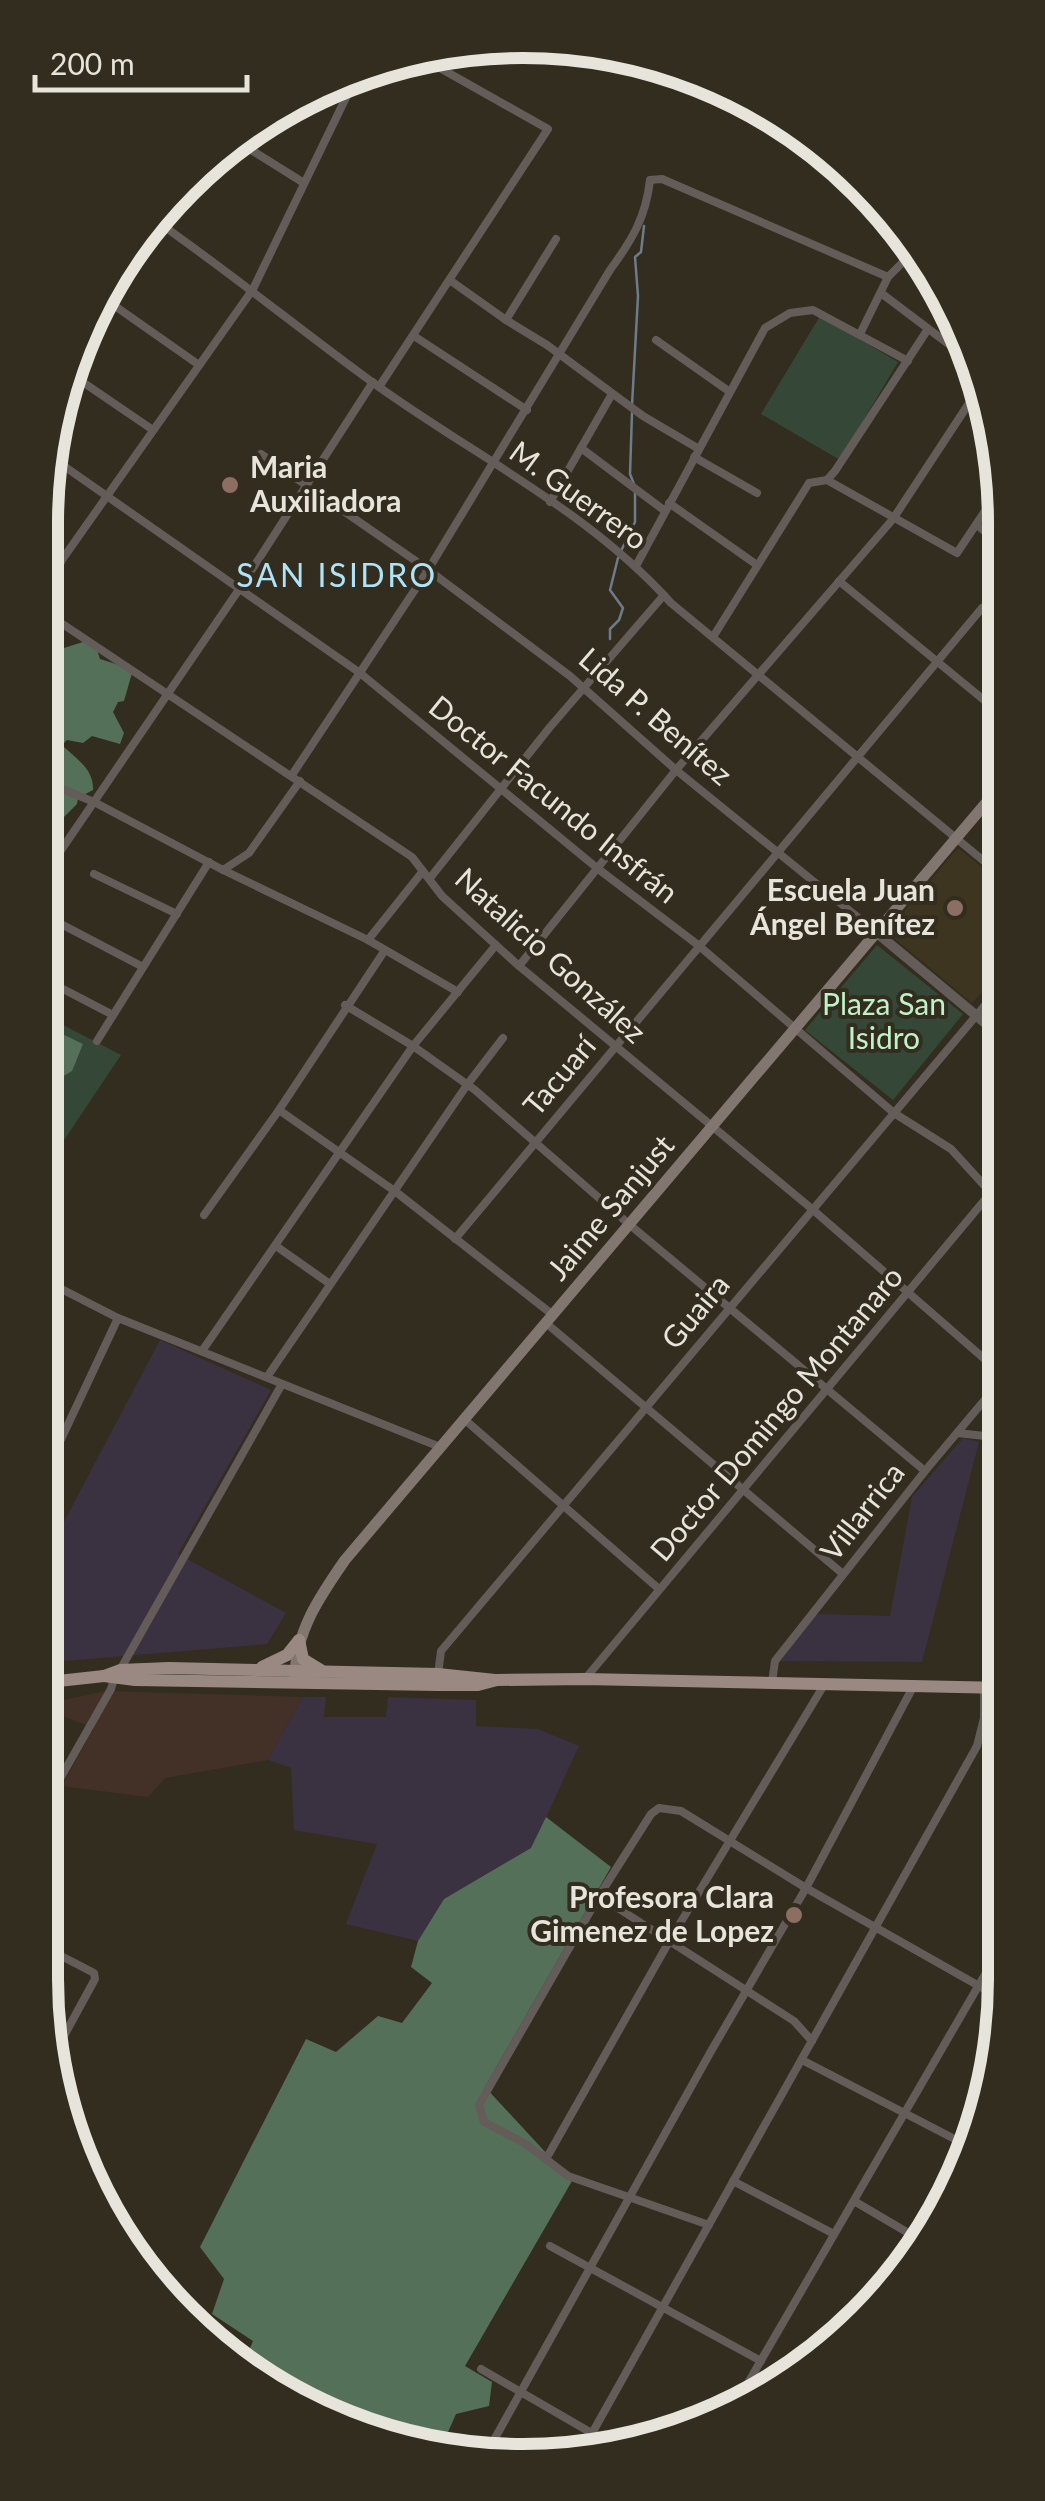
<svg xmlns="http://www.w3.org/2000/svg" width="1045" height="2501" font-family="Lato,sans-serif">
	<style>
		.commercial { fill: #433128 }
		.industrial { fill: #3a3141 }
		.built { fill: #3d3520 }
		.green { fill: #354737 }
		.forest { fill: #547058 }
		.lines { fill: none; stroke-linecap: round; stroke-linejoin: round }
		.stream { stroke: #6c7c8a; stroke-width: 2.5 }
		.minor { stroke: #645c59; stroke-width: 8 }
		.tertiary { stroke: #645c59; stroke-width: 10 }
		.secondary { stroke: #827670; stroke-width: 11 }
		.primary { stroke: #998982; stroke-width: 12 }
		.education-dot { fill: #8d6e63; stroke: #332d1f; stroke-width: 4 }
		.labels { text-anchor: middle; stroke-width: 8; stroke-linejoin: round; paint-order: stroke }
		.poi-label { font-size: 30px; font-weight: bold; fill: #e7e4db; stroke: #332d1f; text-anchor: end }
		.street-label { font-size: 30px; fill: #e7e4db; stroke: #332d1f }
		.park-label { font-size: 30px; fill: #bff2c6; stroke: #332d1f }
		.neighbourhood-label { font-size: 32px; letter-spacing: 2.5px; fill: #afe3f7; stroke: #332d1f }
		.rim { fill: none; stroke: #e7e4db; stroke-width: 12 }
	</style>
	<rect width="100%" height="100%" fill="#332d1f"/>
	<polygon class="commercial" points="106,1691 303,1697 268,1760 165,1778 148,1797 62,1786 94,1728 63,1716 59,1701"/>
	<g class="industrial">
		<polygon points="160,1340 271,1390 178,1554 286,1613 267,1644 40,1663 40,1567"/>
		<polygon points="963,1438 979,1442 922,1662 781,1661 815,1614 890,1616 912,1497"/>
		<polygon points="303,1697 326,1697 324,1717 386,1717 388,1697 476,1700 476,1726 538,1729 579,1746 532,1848 444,1899 418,1941 346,1924 377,1844 294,1830 291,1768 268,1760"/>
	</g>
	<polygon class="built" points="958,848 1002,883 1002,970 972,1003 887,932"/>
	<g class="green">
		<polygon points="820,316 898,362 840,460 761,414"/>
		<polygon points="877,945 963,1014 893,1100 805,1030"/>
		<polygon points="40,1013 121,1055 40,1176"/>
	</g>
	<g class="forest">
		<path d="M86 641 96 647 100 659 128 668 132 673 124 701 118 702 113 712 124 733 120 744 92 736 83 743 67 740 59 748 64 747C78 760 94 770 93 790L78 798 77 804 61 820 40 811V765L47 763 58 750 49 746 56 724 51 720V708L40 694V666L50 669 60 665 64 648Z"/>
		<polygon points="40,1013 51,1022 50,1034 53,1044 58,1032 83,1044 72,1071 57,1080 40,1069"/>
		<polygon points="546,1817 611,1867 485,2087 572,2181 465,2366 492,2382 489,2406 456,2414 440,2450 282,2397 243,2365 253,2341 212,2314 224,2279 200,2247 306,2039 336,2052 378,2016 402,2023 432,1983 411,1967 418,1941 444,1899 531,1848"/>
	</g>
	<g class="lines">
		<g class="stream">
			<polyline points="632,405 638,296 635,257 641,252 644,226"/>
			<polyline points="632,413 630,474 634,484"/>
			<polyline points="621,551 635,522 635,492"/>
			<polyline points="610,639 610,629 619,620 623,608 610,590 618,558"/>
		</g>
		<g class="minor">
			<polyline points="240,143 304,183"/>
			<polyline points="826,160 838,163"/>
			<path d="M152 218C227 270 298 328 372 382 471 454 588 510 671 603L1002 876"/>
			<polyline points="556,239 506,320 547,345 643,416 699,449"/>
			<polyline points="451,281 506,320"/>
			<polyline points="881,293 971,361"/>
			<polyline points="105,299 199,365"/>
			<polyline points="860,334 888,277 907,258 912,244"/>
			<polyline points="414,336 527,410"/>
			<polyline points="656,340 730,392"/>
			<polyline points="65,370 153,430"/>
			<polyline points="379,387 548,129 424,59"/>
			<polyline points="581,448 665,511"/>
			<polyline points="261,454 423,566 570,676 676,770 876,932"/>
			<polyline points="51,457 360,673 597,868 698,945 894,1113 951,1149 1003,1206"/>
			<polyline points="694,457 757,493"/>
			<polyline points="827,480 957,553 1001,487"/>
			<polyline points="550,502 612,394"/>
			<polyline points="669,503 757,565"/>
			<polyline points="977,525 1001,545"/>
			<polyline points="40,548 61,562"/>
			<polyline points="637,564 765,328 790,313 813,310 908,361"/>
			<polyline points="839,581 1001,714"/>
			<polyline points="40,591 253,289 356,77"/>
			<polyline points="40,609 412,857 442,896 519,966 812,1209 1003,1375"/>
			<polyline points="713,637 809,483 827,480 835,471 928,329"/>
			<path d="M292 775 428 570 610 270C632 240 646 217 650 180L662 179 888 277"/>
			<polyline points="40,780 94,802 223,870 368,940 458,992"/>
			<polyline points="223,870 249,853 300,781"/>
			<polyline points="94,874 177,914"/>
			<polyline points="430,878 550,727 664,595"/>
			<polyline points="40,881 240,588 373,382"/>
			<polyline points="40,913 143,967"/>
			<polyline points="368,940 423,871"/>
			<polyline points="519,966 676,770 893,519 979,388"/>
			<polyline points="40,977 113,1015"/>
			<polyline points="345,1005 413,1046 475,1090 630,1225 925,1471"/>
			<polyline points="97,1041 209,862"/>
			<polyline points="279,1110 396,1192 553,1315"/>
			<polyline points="204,1215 279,1110 385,950"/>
			<polyline points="455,1239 982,608"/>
			<polyline points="276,1246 330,1284"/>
			<polyline points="40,1278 118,1318 440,1447"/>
			<polyline points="546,1323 843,1574"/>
			<polyline points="202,1351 413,1046 496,945"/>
			<polyline points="267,1377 467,1085 503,1038"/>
			<polyline points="464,1419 659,1589"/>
			<polyline points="957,1433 1004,1438"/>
			<polyline points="40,1484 118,1318"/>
			<polyline points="40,1513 59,1522"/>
			<polyline points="120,1670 282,1384"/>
			<polyline points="438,1674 441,1651 1002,985"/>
			<polyline points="585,1679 1003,1178"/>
			<polyline points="772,1682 775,1661 925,1471 1003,1378"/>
			<polyline points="40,1814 111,1689 114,1679"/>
			<polyline points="599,1896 794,2021 812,2041"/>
			<polyline points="40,1945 94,1973 95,1979 53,2056"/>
			<polyline points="802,2060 972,2148"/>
			<polyline points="546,2159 670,1940 824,1685"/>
			<polyline points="733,2181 834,2234"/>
			<polyline points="854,2201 922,2241"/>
			<polyline points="709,2225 568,2176 526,2144 484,2122 479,2105 599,1896 651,1814 659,1808 681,1811 806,1888 1002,1999"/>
			<polyline points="550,2246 761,2361"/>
			<polyline points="901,2276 920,2245"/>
			<polyline points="481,2369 621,2450"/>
			<polyline points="734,2407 1005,1940"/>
			<polyline points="581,2453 977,1746 984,1718 984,1688"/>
			<polyline points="485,2456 710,2053 806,1888 913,1687"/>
		</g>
		<polyline class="tertiary" points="877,933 1002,1037"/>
		<path class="secondary" d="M295 1678C295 1632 320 1596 345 1560L1002 784"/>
		<g class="primary">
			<polyline points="299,1640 303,1659 321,1670"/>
			<polyline points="262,1667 287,1655 299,1640"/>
			<polyline points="104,1676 135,1680 438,1685 478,1685 497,1680 585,1679 1004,1688"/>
			<polyline points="40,1683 104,1676 120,1670 169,1668 438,1674 495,1680"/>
		</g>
	</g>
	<g class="education-dot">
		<circle cx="230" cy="485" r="10"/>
		<circle cx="955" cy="908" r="10"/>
		<circle cx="794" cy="1915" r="10"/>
	</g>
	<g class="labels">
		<g class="poi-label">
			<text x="250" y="478" text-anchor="start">Maria<tspan x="250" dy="34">Auxiliadora</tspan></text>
			<text x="935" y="901">Escuela Juan<tspan x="935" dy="34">Ángel Benítez</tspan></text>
			<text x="774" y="1908">Profesora Clara<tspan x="774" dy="34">Gimenez de Lopez</tspan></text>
		</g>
		<g class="street-label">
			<text transform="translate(578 496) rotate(36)" y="10">M. Guerrero</text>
			<text transform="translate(655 717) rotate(41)" y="10">Lida P. Benítez</text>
			<text transform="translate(553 800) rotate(39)" y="10">Doctor Facundo Insfrán</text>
			<text transform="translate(550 956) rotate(42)" y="10">Natalicio González</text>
			<text transform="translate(560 1076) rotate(-50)" y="10">Tacuarí</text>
			<text transform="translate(611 1208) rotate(-50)" y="10">Jaime Sanjust</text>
			<text transform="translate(696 1312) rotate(-50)" y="10">Guaira</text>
			<text transform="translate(777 1414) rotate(-50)" y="10">Doctor Domingo Montanaro</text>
			<text transform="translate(863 1512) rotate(-52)" y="10">Villarrica</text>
		</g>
		<g class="park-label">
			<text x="884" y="1015">Plaza San<tspan x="884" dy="34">Isidro</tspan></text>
		</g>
		<g class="neighbourhood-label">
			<text x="337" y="587">SAN ISIDRO</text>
		</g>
	</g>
	<path d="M0 0H1045V2501H0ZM523 58H523A465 465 0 0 1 988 523V1979A465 465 0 0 1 523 2444H523A465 465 0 0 1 58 1979V523A465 465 0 0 1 523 58Z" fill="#332d1f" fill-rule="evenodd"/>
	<path class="rim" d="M523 58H523A465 465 0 0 1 988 523V1979A465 465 0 0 1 523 2444H523A465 465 0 0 1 58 1979V523A465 465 0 0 1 523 58Z"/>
	<path d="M35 75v15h212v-15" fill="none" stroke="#e7e4db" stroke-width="5"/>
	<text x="50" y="75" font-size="30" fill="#e7e4db" stroke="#332d1f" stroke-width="8" paint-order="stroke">200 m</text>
</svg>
